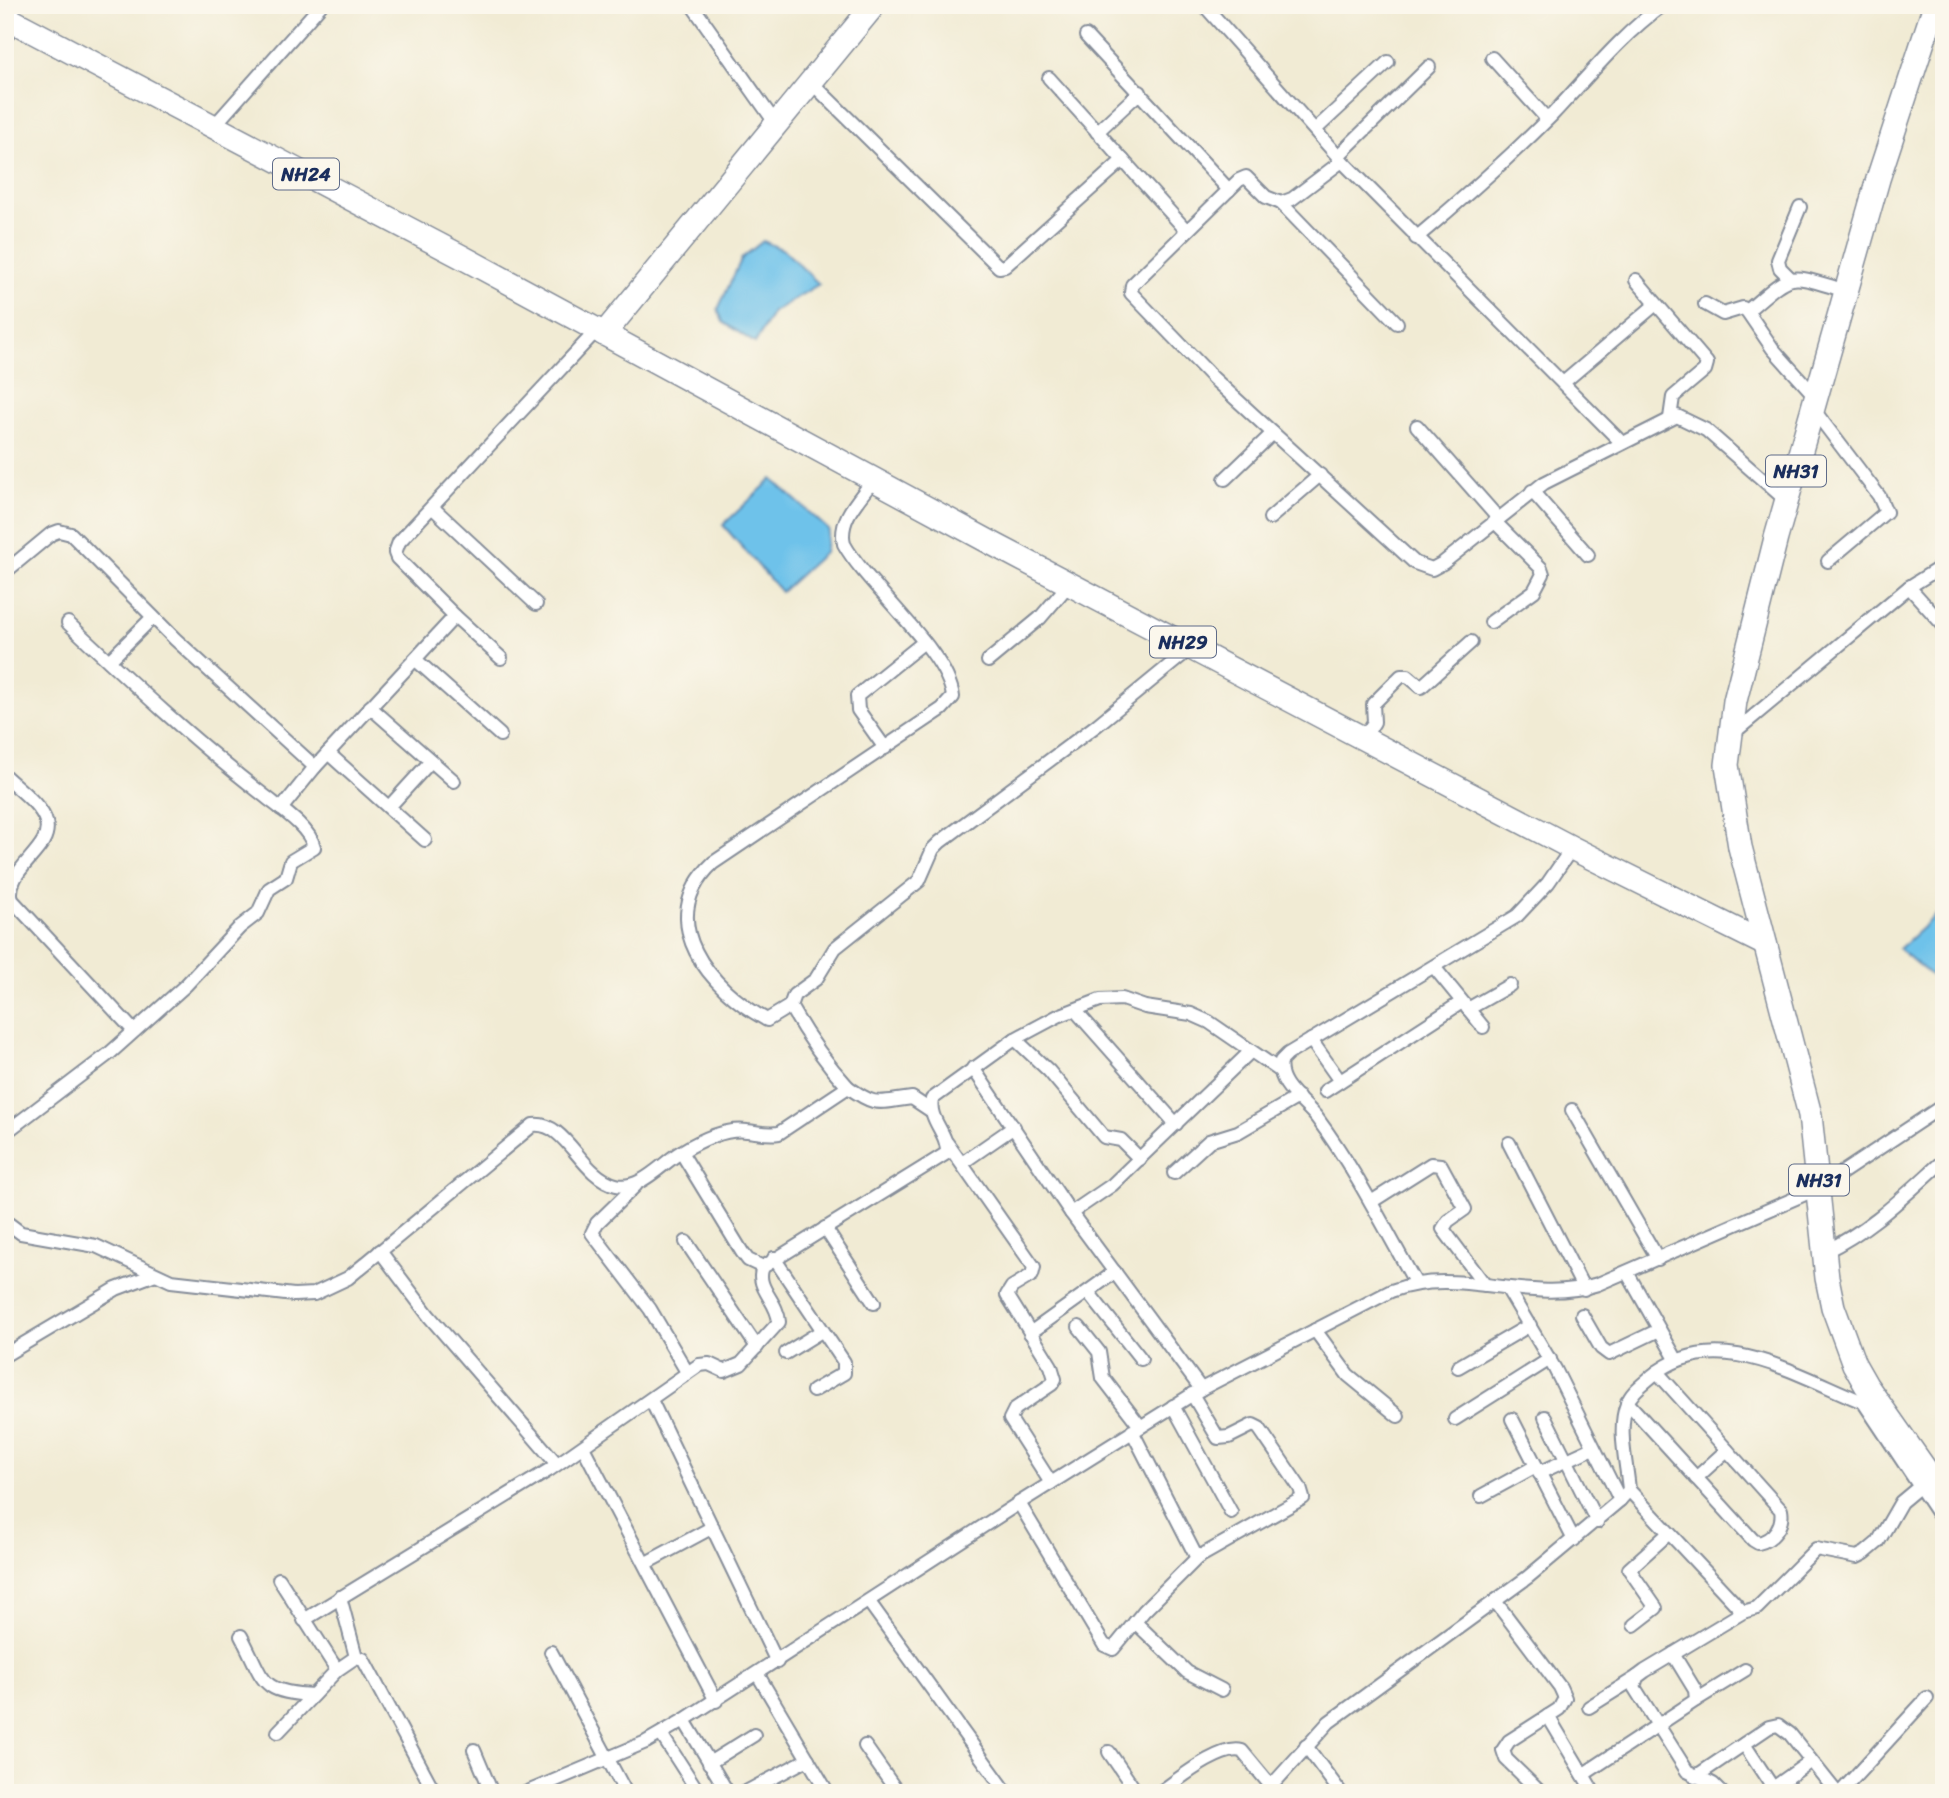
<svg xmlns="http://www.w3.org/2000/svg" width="1949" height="1798" font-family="Sriracha,sans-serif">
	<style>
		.water { fill: #6ec2ea; stroke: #4478a4; stroke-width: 2 }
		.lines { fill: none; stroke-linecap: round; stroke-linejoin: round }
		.street-casing { stroke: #868d99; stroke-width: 16 }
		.highway-casing { stroke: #868d99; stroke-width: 26 }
		.street { stroke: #fff; stroke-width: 12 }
		.highway { stroke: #fff; stroke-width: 23 }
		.labels { text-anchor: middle; stroke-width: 5; stroke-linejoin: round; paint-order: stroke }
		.shield { fill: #fbf7ec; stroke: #5e6b89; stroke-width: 2 }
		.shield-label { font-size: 19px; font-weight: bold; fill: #1b2f5e }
	</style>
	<rect width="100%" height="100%" fill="#fbf7ec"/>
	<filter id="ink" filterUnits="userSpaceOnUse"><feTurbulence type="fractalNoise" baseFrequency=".0143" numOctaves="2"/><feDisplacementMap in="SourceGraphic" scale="14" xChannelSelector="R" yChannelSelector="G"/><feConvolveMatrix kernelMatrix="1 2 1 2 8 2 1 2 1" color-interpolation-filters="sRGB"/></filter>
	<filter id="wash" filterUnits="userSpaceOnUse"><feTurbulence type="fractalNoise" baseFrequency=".00686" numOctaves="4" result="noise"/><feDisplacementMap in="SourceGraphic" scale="28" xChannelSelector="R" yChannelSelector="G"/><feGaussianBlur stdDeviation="1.57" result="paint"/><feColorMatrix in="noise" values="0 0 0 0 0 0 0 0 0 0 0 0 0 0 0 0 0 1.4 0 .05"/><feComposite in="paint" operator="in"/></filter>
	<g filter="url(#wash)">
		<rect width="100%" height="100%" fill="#f1ebd4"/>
		<g class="water">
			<polygon points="763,241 784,250 819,284 773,312 755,343 723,322 718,309 742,258"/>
			<polygon points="772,479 829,530 825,552 781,592 723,525"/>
			<polygon points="1944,908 1944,977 1934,978 1899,949"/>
		</g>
	</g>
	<g filter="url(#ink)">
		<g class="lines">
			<g class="street-casing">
				<g id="street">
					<polyline points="692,5 776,124"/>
					<polyline points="1204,5 1342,161 1621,442"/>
					<polyline points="1086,36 1229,190"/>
					<polyline points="5,37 18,23"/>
					<polyline points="1492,58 1547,119"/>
					<polyline points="1049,78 1186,230"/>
					<polyline points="811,82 999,267 1005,266 1123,160"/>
					<polyline points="214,126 321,5"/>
					<polyline points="1315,130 1388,62"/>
					<polyline points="1097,132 1140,92"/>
					<polyline points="1338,156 1429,67"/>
					<polyline points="1342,161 1292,199 1281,203 1266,197 1246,177 1239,180 1132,285 1131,293 1213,378 1415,563 1432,569 1443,563 1544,483 1677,416 1706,430 1787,501"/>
					<polyline points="1281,203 1397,323"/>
					<path d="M1416 238C1463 199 1509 158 1552 115 1587 78 1621 35 1663 5"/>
					<polyline points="1789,277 1780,268 1778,260 1800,207"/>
					<polyline points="1636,280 1707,363 1705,370 1673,397 1670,418"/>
					<polyline points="1705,304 1723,314 1743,308 1747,311 1773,349 1816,397"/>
					<path d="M1747 311C1795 270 1786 273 1846 291"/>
					<polyline points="1563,383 1656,304"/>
					<polyline points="1813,409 1879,496 1886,512 1828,561"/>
					<polyline points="1417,426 1498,518"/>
					<polyline points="1225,479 1273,433"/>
					<polyline points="1532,491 1588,555"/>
					<polyline points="432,507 536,604"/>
					<polyline points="1270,518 1320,475"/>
					<polyline points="5,572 51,534 59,531 71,534 175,639 315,767"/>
					<polyline points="1909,587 1944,626"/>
					<polyline points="455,616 501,658"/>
					<polyline points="1491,622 1534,591 1543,574 1541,568 1494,521"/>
					<polyline points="416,660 500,735"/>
					<polyline points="109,661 153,617"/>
					<polyline points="988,661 1040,618 1070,583"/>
					<polyline points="370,707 454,781"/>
					<polyline points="1731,735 1909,587 1944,565"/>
					<polyline points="1364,738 1374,722 1373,704 1401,676 1408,676 1421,687 1471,642"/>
					<polyline points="885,748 858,710 857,696 924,642"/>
					<polyline points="328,753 425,840"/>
					<path d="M5 776C17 788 42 805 46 822 54 850 3 869 12 900L134 1031"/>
					<polyline points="389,807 431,761"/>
					<polyline points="281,809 315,767 455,616 397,558 395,553 399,542 597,330"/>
					<polyline points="1434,967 1483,1027"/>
					<path d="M790 1006 767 1020C710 989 652 921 713 863L942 709 953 697C948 651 867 586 844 544 838 518 860 499 874 479"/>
					<polyline points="1468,1009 1510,985"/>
					<polyline points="1075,1010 1176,1124"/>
					<polyline points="1015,1039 1049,1071 1104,1137 1121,1140 1140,1159"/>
					<polyline points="1311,1040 1340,1081"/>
					<polyline points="973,1068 1071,1213 1201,1389"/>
					<path d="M848 1087C825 1062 807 1036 790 1006L794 995 816 979 835 948 919 881 933 849 940 842 1097 725 1192 647"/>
					<polyline points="1325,1091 1462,1002"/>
					<polyline points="1572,1110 1658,1259"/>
					<path d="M5 1133 110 1053 186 985 240 927 258 913 269 889 286 878 291 861 314 847C309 827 281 809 266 797 196 743 132 683 68 623"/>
					<polyline points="947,1143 1034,1267 1032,1275 1012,1287 1007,1295 1051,1366 1055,1379 1052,1384 1015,1409 1010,1419 1051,1483"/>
					<polyline points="1509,1143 1584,1289"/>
					<polyline points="681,1152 742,1252 748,1260 763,1267"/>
					<polyline points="962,1163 1014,1127"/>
					<polyline points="1174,1173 1209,1141 1238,1132 1298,1097"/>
					<polyline points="636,1185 597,1223 592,1233 650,1309 687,1372"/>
					<polyline points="1371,1202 1431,1164 1441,1165 1465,1209 1448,1221 1443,1229 1485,1285"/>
					<polyline points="1071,1213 1112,1185 1251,1051"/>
					<path d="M5 1221 21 1233 96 1246 171 1281 294 1295 314 1294 348 1278 533 1125C567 1121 580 1176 616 1185 640 1191 662 1163 681 1152 699 1141 726 1128 747 1131 759 1132 767 1135 779 1133L848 1087C877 1108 878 1102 912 1098L930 1110"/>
					<polyline points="825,1228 874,1303"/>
					<polyline points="686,1242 757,1347"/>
					<polyline points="380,1251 429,1316 557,1464"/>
					<path d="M1824 1252C1872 1229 1905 1195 1944 1160"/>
					<polyline points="774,1258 844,1362 844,1373 813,1391"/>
					<polyline points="1628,1274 1676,1359"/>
					<path d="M1415 1282C1384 1227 1355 1169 1317 1118 1304 1101 1276 1085 1281 1061L1288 1054 1517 916 1548 883 1572 848"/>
					<polyline points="1507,1288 1555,1369 1620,1500"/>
					<polyline points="1088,1292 1141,1359"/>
					<polyline points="1582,1315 1601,1348 1609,1354 1659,1330"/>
					<polyline points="1079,1327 1099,1352 1103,1378 1140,1426"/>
					<polyline points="1315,1330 1348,1375 1398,1416"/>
					<polyline points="1030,1333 1115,1272"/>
					<polyline points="786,1353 820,1332"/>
					<polyline points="5,1355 116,1289 153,1275"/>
					<polyline points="1458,1367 1530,1325"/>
					<polyline points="651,1400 777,1662"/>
					<path d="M1627 1402 1753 1540 1758 1543C1773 1540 1784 1525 1781 1510L1657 1372"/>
					<polyline points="1864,1403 1944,1523"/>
					<polyline points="1173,1406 1231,1512"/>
					<polyline points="1545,1417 1597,1522"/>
					<polyline points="1455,1419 1550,1359"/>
					<polyline points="1512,1419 1574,1540"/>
					<polyline points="1132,1431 1197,1558"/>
					<polyline points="583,1447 716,1701"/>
					<polyline points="1539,1473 1593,1448"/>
					<polyline points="1696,1478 1727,1450"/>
					<polyline points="1629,1490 1743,1612 1757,1608 1816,1549 1857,1557 1865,1553 1878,1542 1901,1502 1919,1487"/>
					<polyline points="1481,1496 1536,1466"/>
					<polyline points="1019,1503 1104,1645 1113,1649 1144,1611 1197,1558 1303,1498 1300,1488 1259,1428 1253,1425 1229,1437 1218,1438 1192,1394"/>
					<polyline points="646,1563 713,1527"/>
					<polyline points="279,1579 337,1670"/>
					<polyline points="340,1597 356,1657"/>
					<polyline points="1495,1601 1560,1687 1565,1698 1559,1709 1509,1741 1503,1750 1506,1759 1541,1793"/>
					<polyline points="869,1602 1007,1793"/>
					<path d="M304 1620 549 1470 699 1365 709 1364 724 1371 741 1364 779 1322C778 1301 754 1287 763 1267L947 1153C948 1132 928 1121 932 1099L1015 1039 1058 1016 1100 1000 1122 999 1145 1007 1191 1014 1209 1022 1279 1070"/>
					<polyline points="1135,1622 1187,1672 1222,1690"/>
					<polyline points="1634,1625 1656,1608 1629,1569 1669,1533"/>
					<path d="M241 1636C265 1681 258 1692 313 1695"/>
					<polyline points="551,1652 626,1793"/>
					<polyline points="758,1675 828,1793"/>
					<polyline points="1696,1700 1745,1670"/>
					<polyline points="1589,1707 1637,1677"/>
					<polyline points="1548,1716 1594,1793"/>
					<polyline points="684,1720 728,1793"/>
					<polyline points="278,1732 337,1670 356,1657 363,1659 435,1793"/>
					<polyline points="661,1734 699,1793"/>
					<polyline points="1744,1744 1773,1788"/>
					<polyline points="865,1746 898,1793"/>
					<polyline points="1306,1746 1341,1793"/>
					<polyline points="474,1750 492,1793"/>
					<polyline points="1109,1752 1137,1793"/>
					<polyline points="709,1763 754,1735"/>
					<polyline points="1584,1774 1696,1700 1695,1690 1673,1654"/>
					<polyline points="1695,1777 1769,1727 1778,1725 1790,1734 1837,1793"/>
					<path d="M525 1793 646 1742 684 1720 1019 1503 1201 1389 1391 1291C1460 1265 1528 1306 1598 1284L1819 1188 1944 1105"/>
					<polyline points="744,1793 808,1759"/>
					<path d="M1159 1793C1178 1780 1220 1745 1242 1751L1271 1786"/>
					<path d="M1265 1793 1329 1722 1528 1577 1620 1500 1629 1490C1627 1464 1617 1429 1627 1404 1631 1392 1643 1384 1652 1376 1721 1319 1809 1384 1879 1408"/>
					<polyline points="1722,1793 1713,1784 1687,1771 1634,1687 1637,1677 1645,1671 1743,1612"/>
					<polyline points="1766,1793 1811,1761"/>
					<polyline points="1840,1793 1927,1698"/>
				</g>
			</g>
			<g class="highway-casing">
				<g id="highway">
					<polyline points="1935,5 1878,179 1776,538 1735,701 1727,765 1740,847 1810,1115 1827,1278 1833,1307 1854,1364 1866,1385 1944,1496"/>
					<polyline points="5,17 462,257 997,546 1572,848 1765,944"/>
					<polyline points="604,334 874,5"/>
				</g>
			</g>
			<use href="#street" class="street"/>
			<use href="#highway" class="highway"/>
		</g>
	</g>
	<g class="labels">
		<g class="shield">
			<rect x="273" y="158.5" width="66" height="31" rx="5"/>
			<rect x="1766" y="455.5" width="60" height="31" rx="5"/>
			<rect x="1150" y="626.5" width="66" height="31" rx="5"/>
			<rect x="1789" y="1164.5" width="60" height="31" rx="5"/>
		</g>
		<g class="shield-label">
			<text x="306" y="181">NH24</text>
			<text x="1796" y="478">NH31</text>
			<text x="1183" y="649">NH29</text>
			<text x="1819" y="1187">NH31</text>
		</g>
	</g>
	<rect width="1949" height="1798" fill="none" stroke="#fbf7ec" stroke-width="28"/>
</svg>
